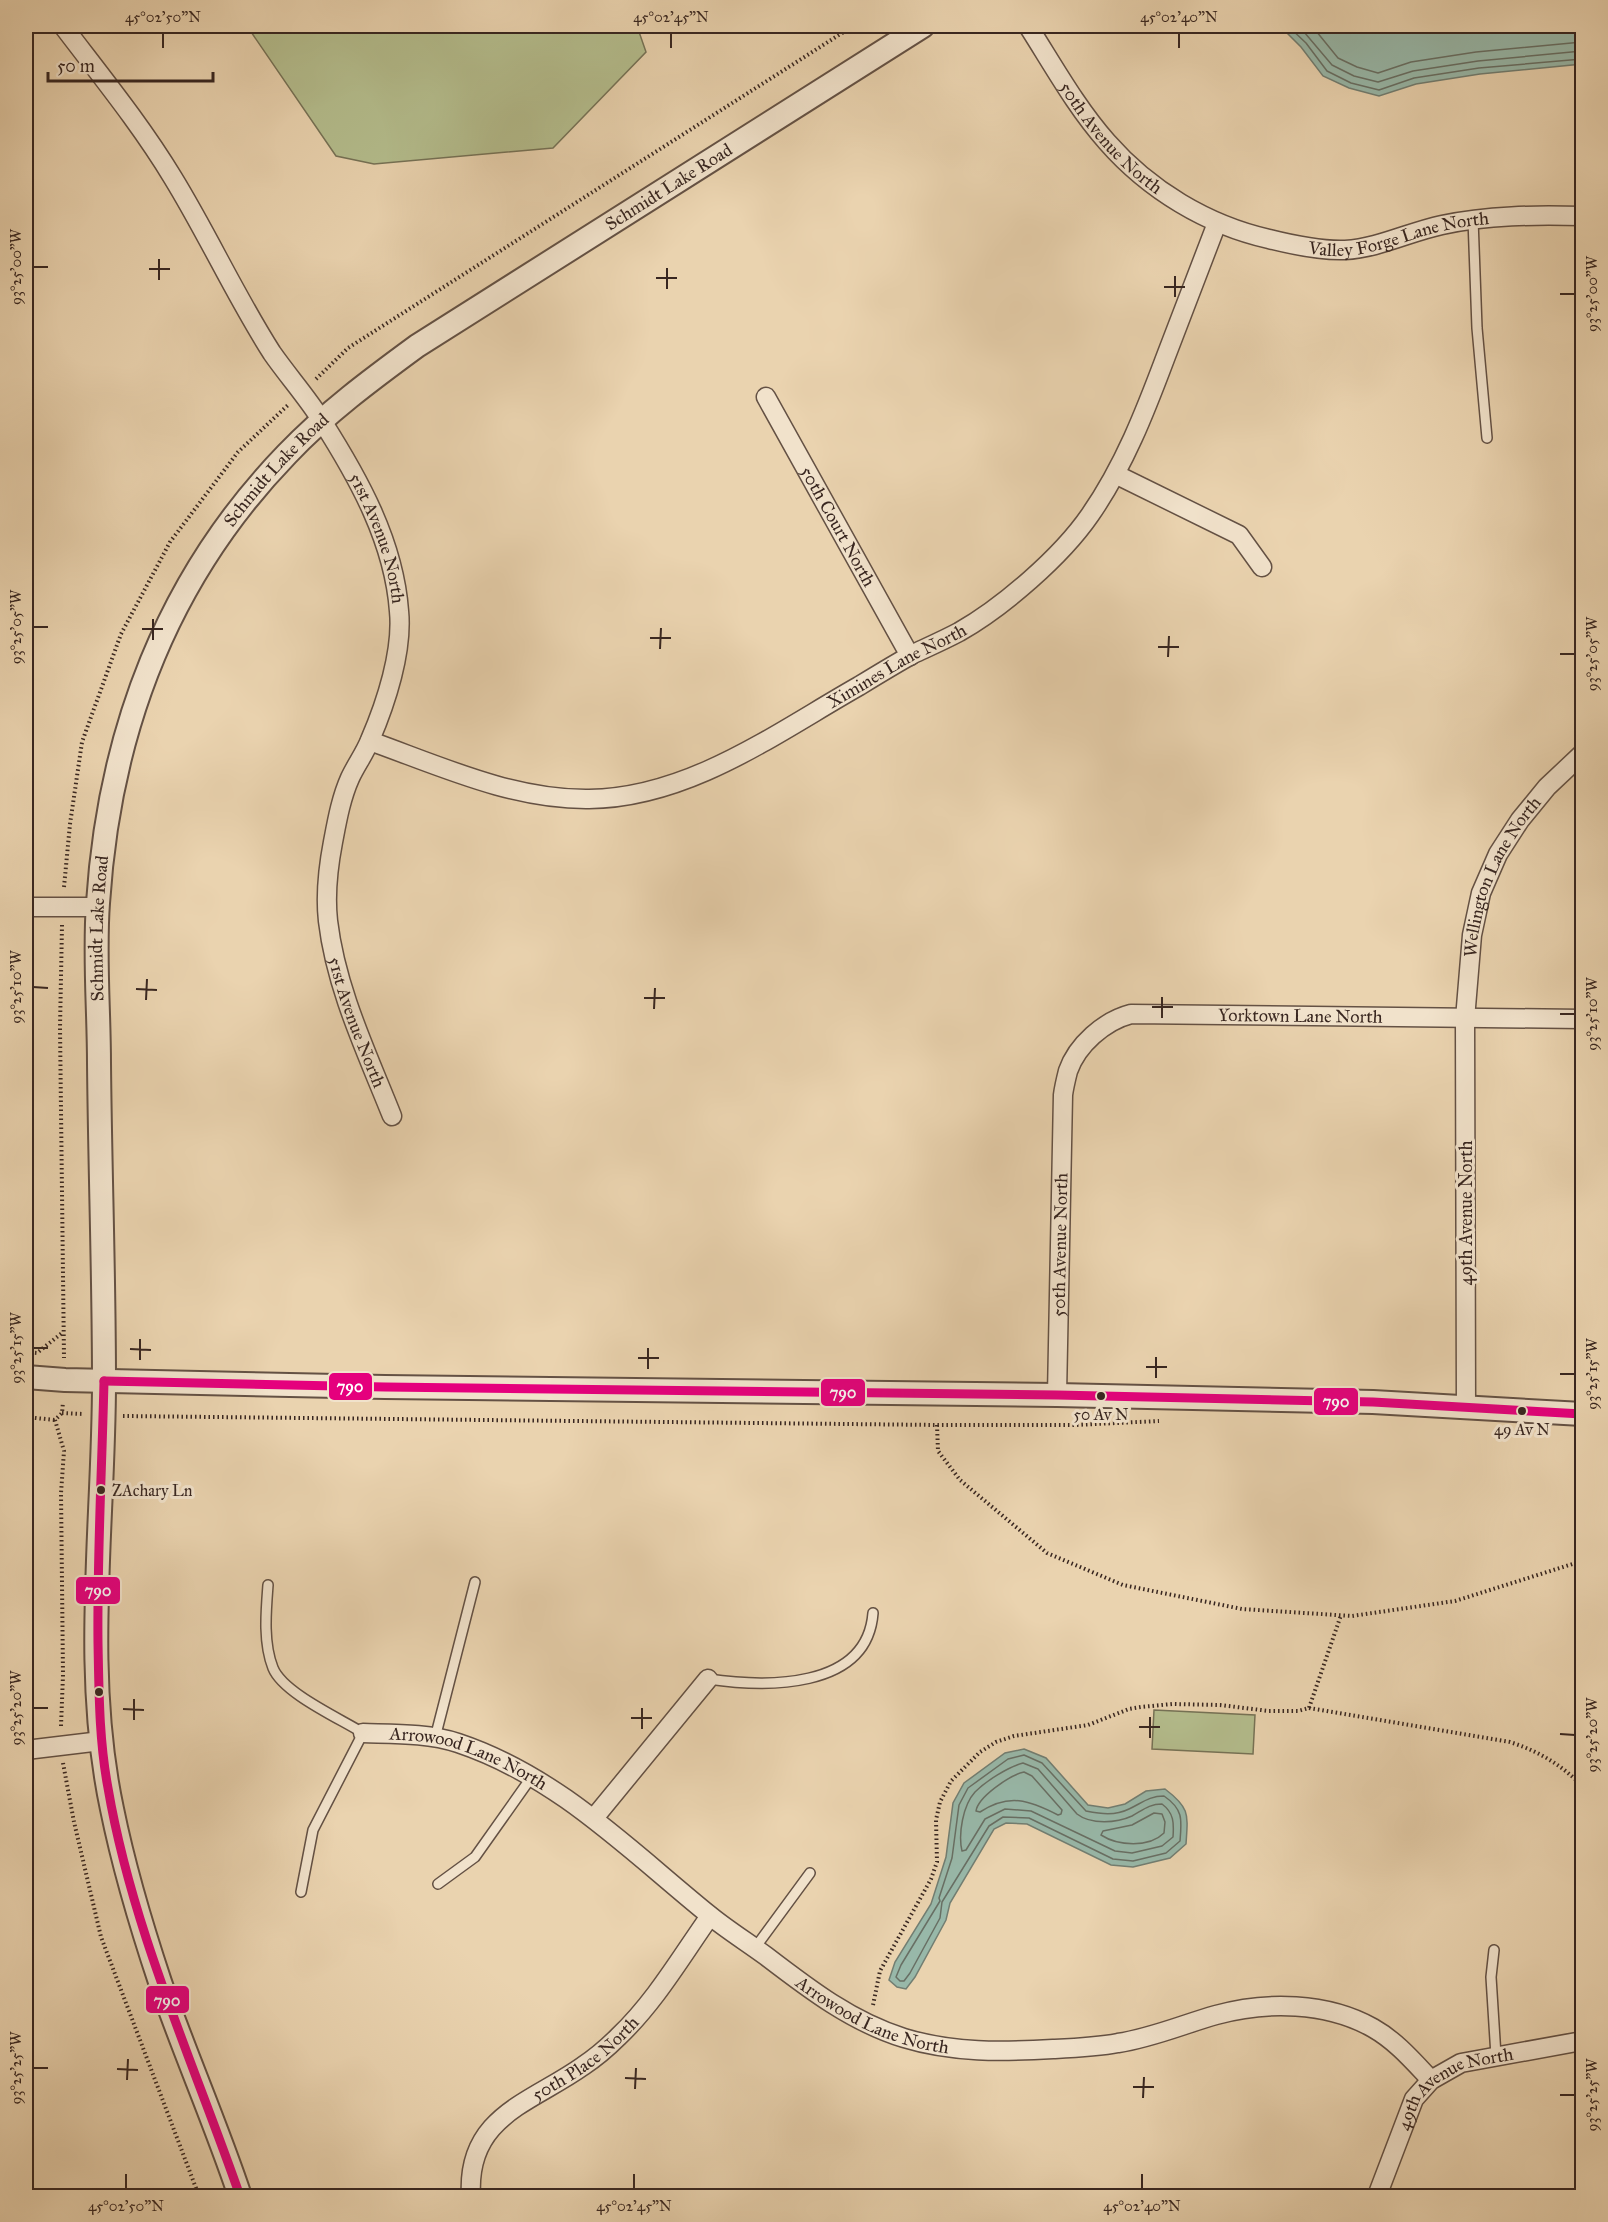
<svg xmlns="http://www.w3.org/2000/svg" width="1608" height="2222" font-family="'IM FELL Great Primer',serif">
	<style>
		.green { fill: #b4bd8d; stroke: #767256; stroke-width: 1.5 }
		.water { fill: #98b8a9; stroke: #727e72; stroke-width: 1.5 }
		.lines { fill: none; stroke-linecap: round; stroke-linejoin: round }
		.shore { stroke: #686f64; stroke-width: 1.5 }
		.service-casing { stroke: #645144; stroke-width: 12 }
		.minor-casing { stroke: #645144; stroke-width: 21 }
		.tertiary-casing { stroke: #645144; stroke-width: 26 }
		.path { stroke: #382620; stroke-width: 4; stroke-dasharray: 1.5 3; stroke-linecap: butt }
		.service { stroke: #f1e2cb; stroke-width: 9 }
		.minor { stroke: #f1e2cb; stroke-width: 18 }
		.tertiary { stroke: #f1e2cb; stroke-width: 22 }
		.bus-1-casing { stroke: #f1e2cb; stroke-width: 14 }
		.bus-1 { stroke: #e5007d; stroke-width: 9 }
		.ticks { fill: none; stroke: #382620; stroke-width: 2 }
		.bus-dot { fill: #382620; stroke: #f1e2cb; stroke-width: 2 }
		.labels { text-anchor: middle; stroke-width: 6; stroke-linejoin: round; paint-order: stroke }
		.bus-label { font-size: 16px; fill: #382620; stroke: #f1e2cb }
		.street-label { font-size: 18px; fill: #382620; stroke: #f1e2cb }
		.line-badge { stroke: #f1e2cb; stroke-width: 2 }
		.badge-label { font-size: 16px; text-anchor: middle; font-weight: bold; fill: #fff }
		.neatline { fill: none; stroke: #382620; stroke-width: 2 }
		.ticks-label { font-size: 15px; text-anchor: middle; fill: #382620 }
	</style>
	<rect width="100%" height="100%" fill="#ead3af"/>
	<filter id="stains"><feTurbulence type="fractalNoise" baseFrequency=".00333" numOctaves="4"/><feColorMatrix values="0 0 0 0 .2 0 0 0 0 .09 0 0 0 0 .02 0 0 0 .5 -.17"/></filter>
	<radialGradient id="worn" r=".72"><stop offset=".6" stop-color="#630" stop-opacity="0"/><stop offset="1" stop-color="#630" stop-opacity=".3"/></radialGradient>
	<g class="green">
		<polygon points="247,26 637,26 646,52 553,148 374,164 336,156"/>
		<polygon points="1154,1710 1255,1715 1253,1754 1152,1749"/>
	</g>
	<g class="water">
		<polygon points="1280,26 1582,26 1582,64 1480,74 1416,84 1379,96 1349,88 1323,76 1301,47"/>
		<path d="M1024 1749 1046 1758 1088 1805 1108 1808 1125 1804 1146 1791 1165 1789C1190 1808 1188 1814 1186 1844L1170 1858 1133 1867 1111 1865 1027 1824 1006 1823 994 1829 950 1903 946 1920 915 1977 906 1989 897 1987 889 1980 895 1962 931 1904 946 1857 953 1803 964 1783 1005 1753Z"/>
	</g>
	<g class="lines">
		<g class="shore">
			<polyline points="1288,26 1306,43 1327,71 1351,83 1379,90 1414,78 1479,68 1582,59"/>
			<polyline points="1299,26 1332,65 1354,76 1378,82 1413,71 1478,61 1582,51"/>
			<polyline points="1312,26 1338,58 1357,67 1378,73 1411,62 1476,52 1582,42"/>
			<path d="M1024 1755 1042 1763 1086 1811C1101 1814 1115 1816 1129 1809 1142 1803 1149 1796 1164 1796 1183 1809 1182 1819 1180 1841L1166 1853 1133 1861 1113 1859 1029 1818 1003 1817 989 1826 942 1902 940 1918 910 1973 904 1981H900L896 1977 901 1965 940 1901 939 1898 952 1858 959 1805 968 1788 1008 1759Z"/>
			<path d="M1023 1763 1038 1769 1077 1814C1091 1825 1117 1823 1132 1816 1143 1810 1149 1804 1162 1804 1174 1813 1174 1823 1173 1837L1162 1846 1132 1853 1115 1851 1031 1811 1005 1809 985 1819 966 1850 962 1851C958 1834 963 1805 975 1792 986 1781 1008 1767 1023 1763Z"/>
			<path d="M1024 1772 1032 1776 1062 1810 1061 1814 1058 1815C1029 1800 1009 1793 980 1812L976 1811C978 1797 1010 1775 1024 1772Z"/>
			<path d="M1154 1813 1162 1814 1165 1822 1164 1833C1149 1848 1118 1846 1101 1835L1103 1831 1132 1825Z"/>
		</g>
		<g class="service-casing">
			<g id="service">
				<polyline points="1473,219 1477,328 1487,438"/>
				<path d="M268 1585C266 1611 263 1643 273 1668 283 1693 339 1718 363 1733L313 1830 301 1892"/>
				<path d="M708 1679C763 1687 867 1691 873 1613"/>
				<polyline points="435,1738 475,1582"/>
				<polyline points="438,1884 475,1857 533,1775"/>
				<polyline points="755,1948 810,1873"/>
				<polyline points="1494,1950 1491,1977 1496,2056"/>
			</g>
		</g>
		<g class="minor-casing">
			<g id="minor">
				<path id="s1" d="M63 26C101 76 141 125 173 178 208 235 236 297 272 353 288 376 307 397 322 421 359 479 394 542 399 611 403 651 386 703 370 740 365 753 356 765 350 778 341 798 337 821 333 842 328 868 325 894 328 921 336 989 367 1053 392 1116"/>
				<path id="s2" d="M1028 26C1053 65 1076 107 1107 142 1149 190 1207 225 1269 239 1293 245 1320 251 1345 250 1379 248 1409 232 1442 225 1488 215 1535 215 1582 216"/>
				<path id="s3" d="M766 397 910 656"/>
				<polyline points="1117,475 1239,535 1262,567"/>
				<path id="s4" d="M370 741C440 766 513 800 589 799 689 798 776 733 859 686 877 675 895 664 913 654 928 647 944 640 959 632 1003 607 1061 557 1090 515 1124 466 1145 412 1166 356 1183 312 1200 268 1217 223"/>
				<polyline points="26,907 98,907"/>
				<path id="s5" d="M1057 1395 1063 1095C1064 1087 1066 1079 1068 1071 1077 1045 1104 1021 1131 1014L1582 1019"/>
				<path id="s6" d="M1466 1407 1465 1019 1472 935 1481 893 1498 854 1520 820 1547 787 1582 754"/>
				<path id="s7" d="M363 1733C393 1734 428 1733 458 1743 557 1776 628 1849 708 1914 726 1929 747 1942 766 1956 809 1989 852 2022 904 2038 953 2053 1002 2052 1053 2049 1074 2048 1097 2047 1118 2043 1152 2038 1184 2024 1216 2015 1266 2001 1327 2002 1373 2028 1396 2041 1413 2061 1431 2080"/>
				<polyline points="26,1750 101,1741"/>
				<polyline points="594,1818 708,1679"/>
				<path id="s8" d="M471 2196C466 2116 531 2103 583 2066 595 2058 608 2047 618 2037 655 2002 681 1957 710 1916"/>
				<path id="s9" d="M1377 2196 1414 2099 1431 2080 1461 2063 1582 2041"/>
			</g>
		</g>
		<g class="tertiary-casing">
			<g id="tertiary">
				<polyline points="26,1377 65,1380 385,1387 1057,1395 1373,1402 1582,1414"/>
				<path id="s10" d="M240 2196C216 2124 185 2054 160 1982 141 1925 124 1868 112 1809 82 1669 104 1523 104 1382 104 1275 100 1169 99 1063 99 1010 94 956 98 903 109 733 167 578 287 454 326 413 372 379 417 346L923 26"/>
			</g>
		</g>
		<g class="path">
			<polyline points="316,379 348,348 853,26"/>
			<polyline points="64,887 70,824 82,742 121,634 170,542 238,452 288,405"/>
			<polyline points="62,925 60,1028 64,1358"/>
			<polyline points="26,1352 37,1353 62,1333"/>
			<polyline points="62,1413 83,1414"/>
			<polyline points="123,1416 937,1425 1075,1425 1159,1421"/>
			<polyline points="26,1417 55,1420"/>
			<polyline points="937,1425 938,1451 960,1480 1047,1553 1123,1585 1242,1609 1352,1616 1455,1601 1582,1561"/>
			<path d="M1309 1708 1510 1742C1538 1751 1562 1765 1582 1786"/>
			<polyline points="61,1726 63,1675 61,1493 64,1451 55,1420 62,1413 63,1402"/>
			<polyline points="63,1763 74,1822 101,1937 199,2196"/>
			<polyline points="873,2005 880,1971 931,1879 937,1862 936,1820 940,1802 951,1781 980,1752 996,1742 1014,1736 1088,1725 1129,1709 1141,1707 1172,1704 1220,1705 1269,1711 1298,1711 1309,1708 1341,1615"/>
		</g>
		<use href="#service" class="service"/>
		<use href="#minor" class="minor"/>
		<use href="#tertiary" class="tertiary"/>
		<g class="bus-1-casing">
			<g id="bus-1">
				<polyline points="104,1381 385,1387 1057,1395 1373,1402 1582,1414"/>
				<path d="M104 1381C102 1468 97 1556 98 1643 99 1692 99 1740 108 1788 132 1929 193 2061 240 2196"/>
			</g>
		</g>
		<use href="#bus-1" class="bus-1"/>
	</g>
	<path class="ticks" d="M163 48V33M671 48V33M1179 48V33M33 267H48M149 269H170M656 278H677M159 280V259M1164 287H1185M667 289V268M1560 294H1575M1175 297V276M33 627H48M142 629H163M650 638H671M153 640V619M1158 647H1179M660 649 661 628M1560 654H1575M1168 657 1169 636M33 987 48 988M136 989 157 990M644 998H665M146 1000 147 979M1152 1007H1173M654 1009 655 988M1560 1014H1575M1162 1018V997M33 1348H48M130 1349 151 1350M638 1358H659M140 1360V1339M1146 1367H1167M648 1369V1348M1560 1374H1575M1156 1378V1357M33 1708H48M123 1709 144 1710M631 1718H652M134 1720V1699M1139 1727H1160M642 1729V1708M1560 1734 1575 1735M1150 1738V1717M33 2068H48M117 2069 138 2070M625 2078 646 2079M127 2080 128 2059M1133 2087H1154M635 2089 636 2068M1560 2095H1575M1143 2098 1144 2077M126 2189V2174M634 2189V2174M1142 2189V2174"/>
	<g class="bus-dot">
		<circle cx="1101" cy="1396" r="5"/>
		<circle cx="1522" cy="1411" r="5"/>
		<circle cx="101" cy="1490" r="5"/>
		<circle cx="99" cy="1692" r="5"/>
	</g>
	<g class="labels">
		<g class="bus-label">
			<text x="1101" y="1420">50 Av N</text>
			<text x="1522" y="1435">49 Av N</text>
			<text x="112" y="1496" text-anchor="start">ZAchary Ln</text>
		</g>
		<g class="street-label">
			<text dy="6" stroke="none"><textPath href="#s2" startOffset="140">50th Avenue North</textPath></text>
			<text dy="6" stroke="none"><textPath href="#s10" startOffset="2280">Schmidt Lake Road</textPath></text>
			<text dy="6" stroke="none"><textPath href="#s2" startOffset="465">Valley Forge Lane North</textPath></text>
			<text dy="6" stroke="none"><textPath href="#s10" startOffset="1794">Schmidt Lake Road</textPath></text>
			<text dy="6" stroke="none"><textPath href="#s3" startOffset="148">50th Court North</textPath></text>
			<text dy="6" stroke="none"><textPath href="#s1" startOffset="604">51st Avenue North</textPath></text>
			<text dy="6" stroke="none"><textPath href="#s4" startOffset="567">Ximines Lane North</textPath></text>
			<text dy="6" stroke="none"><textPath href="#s6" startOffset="538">Wellington Lane North</textPath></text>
			<text dy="6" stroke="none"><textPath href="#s10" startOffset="1290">Schmidt Lake Road</textPath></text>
			<text dy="6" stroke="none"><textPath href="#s5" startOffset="582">Yorktown Lane North</textPath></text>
			<text dy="6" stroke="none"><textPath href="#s1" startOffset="1108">51st Avenue North</textPath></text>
			<text transform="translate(1466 1213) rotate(-90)" y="6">49th Avenue North</text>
			<text dy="6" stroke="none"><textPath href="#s5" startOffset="150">50th Avenue North</textPath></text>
			<text dy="6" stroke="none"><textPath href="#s7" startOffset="110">Arrowood Lane North</textPath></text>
			<text dy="6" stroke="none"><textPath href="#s7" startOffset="596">Arrowood Lane North</textPath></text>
			<text dy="6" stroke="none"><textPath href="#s8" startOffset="190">50th Place North</textPath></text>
			<text dy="6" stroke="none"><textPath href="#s9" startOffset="144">49th Avenue North</textPath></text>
		</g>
	</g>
	<g class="line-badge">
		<rect x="328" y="1372" width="45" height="29" rx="6" fill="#e5007d"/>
		<rect x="820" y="1378" width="46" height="29" rx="6" fill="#e5007d"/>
		<rect x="1313" y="1387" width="46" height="29" rx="6" fill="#e5007d"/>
		<rect x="75" y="1576" width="46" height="29" rx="6" fill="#e5007d"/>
		<rect x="145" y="1985" width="45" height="29" rx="6" fill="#e5007d"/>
	</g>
	<g class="badge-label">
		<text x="350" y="1392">790</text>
		<text x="843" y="1398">790</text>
		<text x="1336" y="1407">790</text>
		<text x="98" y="1596">790</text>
		<text x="167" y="2006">790</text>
	</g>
	<rect width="1608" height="2222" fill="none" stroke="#ead3af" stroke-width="66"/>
	<path d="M48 72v9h165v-9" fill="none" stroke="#382620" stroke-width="3"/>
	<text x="57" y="72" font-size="18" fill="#382620" stroke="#f1e2cb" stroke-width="4.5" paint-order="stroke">50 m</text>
	<rect x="33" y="33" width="1542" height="2156" class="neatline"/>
	<g class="ticks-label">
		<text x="163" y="22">45°02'50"N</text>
		<text x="671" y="22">45°02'45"N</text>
		<text x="1179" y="22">45°02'40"N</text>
		<text transform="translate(16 267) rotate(-90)" y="5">93°25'00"W</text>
		<text transform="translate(1592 294) rotate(-90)" y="5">93°25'00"W</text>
		<text transform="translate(16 627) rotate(-90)" y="5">93°25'05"W</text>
		<text transform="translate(1592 654) rotate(-90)" y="5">93°25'05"W</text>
		<text transform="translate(16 987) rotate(-90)" y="5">93°25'10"W</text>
		<text transform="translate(1592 1014) rotate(-90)" y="5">93°25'10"W</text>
		<text transform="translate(16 1348) rotate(-90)" y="5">93°25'15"W</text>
		<text transform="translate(1592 1374) rotate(-90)" y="5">93°25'15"W</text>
		<text transform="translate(16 1708) rotate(-90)" y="5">93°25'20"W</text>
		<text transform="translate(1592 1735) rotate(-90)" y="5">93°25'20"W</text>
		<text transform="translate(16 2068) rotate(-90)" y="5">93°25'25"W</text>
		<text transform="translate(1592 2095) rotate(-90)" y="5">93°25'25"W</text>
		<text x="126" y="2211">45°02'50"N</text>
		<text x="634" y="2211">45°02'45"N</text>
		<text x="1142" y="2211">45°02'40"N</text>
	</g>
	<rect width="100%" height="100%" filter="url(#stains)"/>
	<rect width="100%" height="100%" fill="url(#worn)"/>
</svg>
